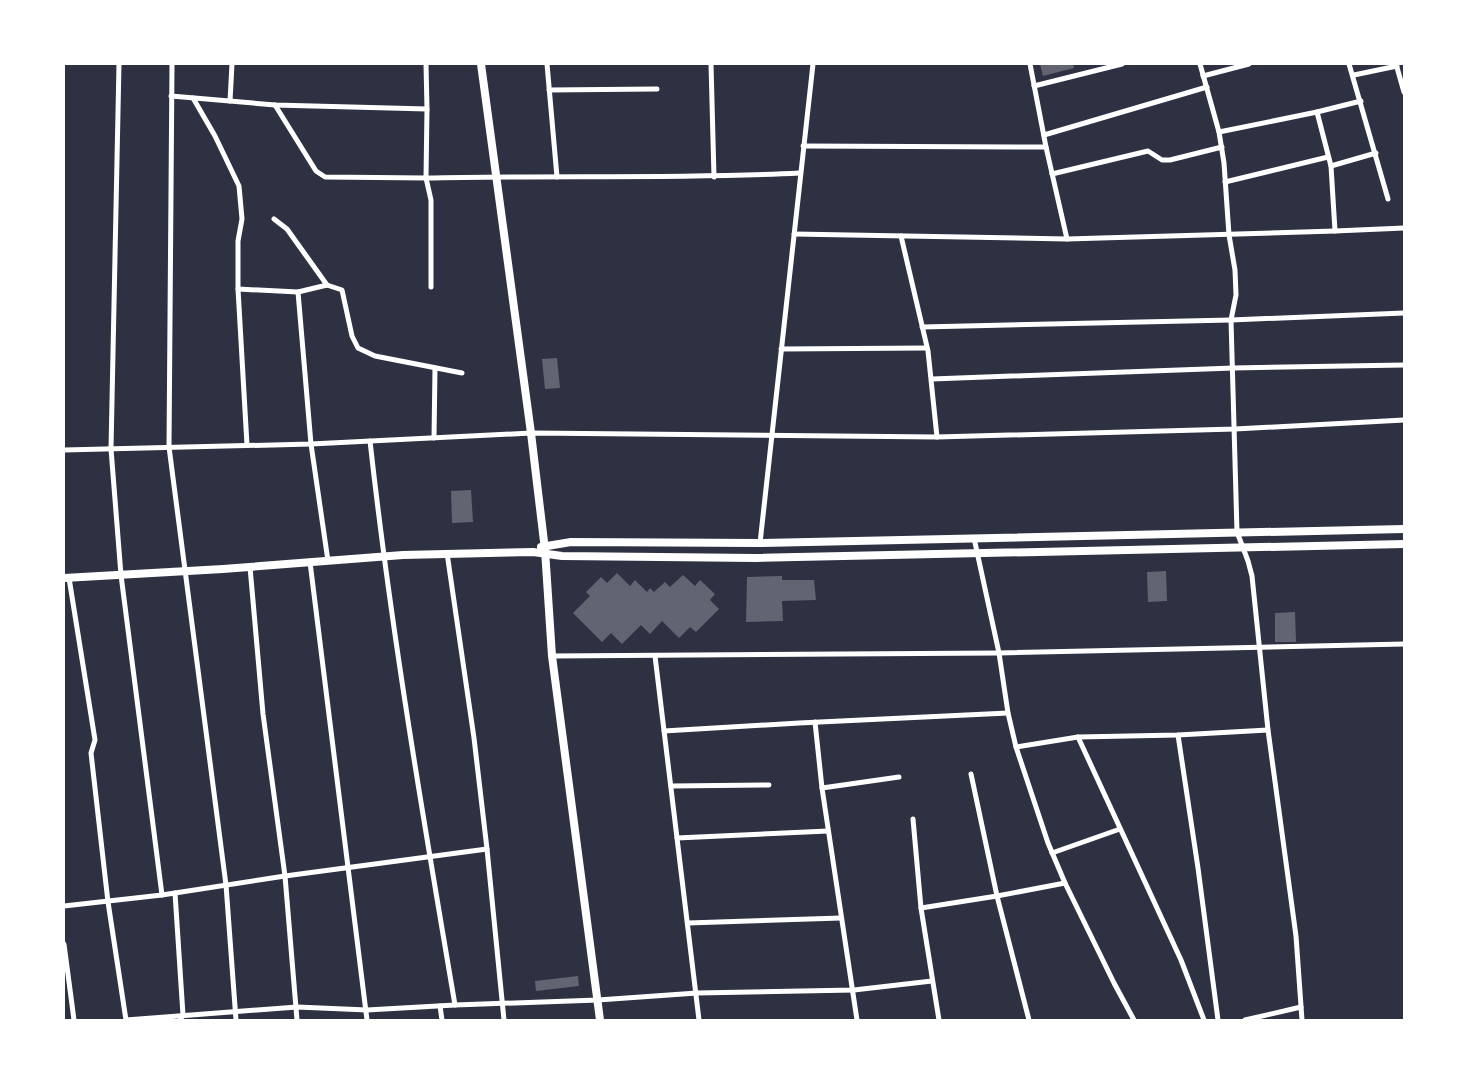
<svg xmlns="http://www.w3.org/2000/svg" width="1468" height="1084" font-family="'Asap Condensed',sans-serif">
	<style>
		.building { fill: #626471 }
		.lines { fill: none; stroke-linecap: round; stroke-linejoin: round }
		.minor { stroke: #fff; stroke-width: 5 }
		.tertiary { stroke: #fff; stroke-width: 8 }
	</style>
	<rect width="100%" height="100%" fill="#2d3142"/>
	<g class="building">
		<polygon points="1040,64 1073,64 1074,68 1043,76"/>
		<polygon points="557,358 560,388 545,389 542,359"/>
		<polygon points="471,490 473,522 452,523 451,491"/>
		<polygon points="1166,571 1167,601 1148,602 1147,572"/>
		<polygon points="617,573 630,586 635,580 647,592 650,588 654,592 665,582 670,587 683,575 695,586 700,580 715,594 710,600 719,609 696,632 690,627 679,638 662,621 650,634 641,625 622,644 611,633 602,642 573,613 590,596 586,592 601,577 607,583"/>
		<polygon points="782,576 782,580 814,580 816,600 782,601 783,621 746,622 747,577"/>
		<polygon points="1295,612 1296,642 1275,642 1275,613"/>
		<polygon points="578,976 579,986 536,991 535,981"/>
	</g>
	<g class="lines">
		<g class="minor">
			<polyline points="119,64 111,449 121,575 162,895"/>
			<polyline points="172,64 169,447 226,885 236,1020"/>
			<polyline points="426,64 427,109"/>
			<polyline points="547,64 557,177"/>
			<polyline points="711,64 714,177"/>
			<polyline points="1030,64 1046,147"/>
			<polyline points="1200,64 1219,132 1224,163 1229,235 1235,270 1236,295 1231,320 1237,532 1248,561 1252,576 1268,730 1296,936 1302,1020"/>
			<polyline points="1349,64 1388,199"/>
			<polyline points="1396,64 1404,92"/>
			<polyline points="1354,75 1397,66"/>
			<polyline points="1203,76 1249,64"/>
			<polyline points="1034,86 1122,64"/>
			<polyline points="549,90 657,89"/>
			<path d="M171 96 275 105 427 109 426 178C551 175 676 179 800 173"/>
			<polyline points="193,98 215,136 239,186 242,219 238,241 238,289 247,445"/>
			<polyline points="230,101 232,64"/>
			<polyline points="275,105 316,171 325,177 426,178 431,200 431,287"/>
			<polyline points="1317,112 1361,101"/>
			<polyline points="1219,132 1317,112 1331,166 1335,231"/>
			<polyline points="1044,135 1207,87"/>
			<polyline points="803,146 1046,147 1067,239"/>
			<polyline points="1331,166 1376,153"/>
			<polyline points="1052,174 1148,151 1162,160 1170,160 1222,147"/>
			<polyline points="1225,182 1328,157"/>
			<polyline points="274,219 287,229 327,285"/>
			<polyline points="794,234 1067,239 1335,231 1404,228"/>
			<polyline points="901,236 928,351 937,437"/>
			<polyline points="238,289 298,292 327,285 342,290 352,336 358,348 375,356 462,373"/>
			<polyline points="298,292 311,444 328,561"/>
			<polyline points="922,327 1231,320 1404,313"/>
			<polyline points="781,349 927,348"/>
			<polyline points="932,379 1233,368 1404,365"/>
			<polyline points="434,438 435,368"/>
			<path d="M370 441C391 630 423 817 455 1005"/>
			<polyline points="64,450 311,444 531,433 937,437 1235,429 1404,420"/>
			<polyline points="974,538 999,653 1008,713 1016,747 1048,843 1065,883 1114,983 1134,1020"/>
			<polyline points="760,543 813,64"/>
			<polyline points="447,553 474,738 487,849 504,1020"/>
			<polyline points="310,562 367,1020"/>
			<polyline points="250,567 263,714 285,876 297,1020"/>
			<polyline points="69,578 95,740 91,753 108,902 126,1020"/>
			<polyline points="552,656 999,653 1404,644"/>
			<polyline points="655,656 699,1020"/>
			<polyline points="815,722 822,788 857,1020"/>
			<polyline points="664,731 799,723 1008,713"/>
			<polyline points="1178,735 1198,868 1218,1020"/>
			<polyline points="1078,737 1181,960 1204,1020"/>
			<polyline points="1016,747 1078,737 1178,735 1268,730"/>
			<polyline points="971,774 997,896 1029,1020"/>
			<polyline points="671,786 769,785"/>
			<polyline points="822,788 899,777"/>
			<polyline points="913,819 921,908 939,1020"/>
			<polyline points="677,838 828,831"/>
			<polyline points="1052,853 1120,829"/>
			<polyline points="175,893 183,1015 180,1020"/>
			<polyline points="64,906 162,895 285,876 487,849"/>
			<polyline points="921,908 997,896 1065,883"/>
			<polyline points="688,923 841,918"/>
			<polyline points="64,944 74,1020"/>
			<polyline points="440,1006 442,1020"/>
			<polyline points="126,1020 297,1007 367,1010 455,1005 598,1000 697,993 854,990 932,981"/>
			<polyline points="1245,1020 1301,1007"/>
		</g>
		<g class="tertiary">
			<polyline points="481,64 531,433 545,550 552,656 600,1020"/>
			<polyline points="541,547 571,542 760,543 1404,529"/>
			<polyline points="64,578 223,569 403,555 533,552 562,556 756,558 1404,544"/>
		</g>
	</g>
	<rect width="1468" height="1084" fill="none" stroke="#ffffff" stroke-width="130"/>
</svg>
